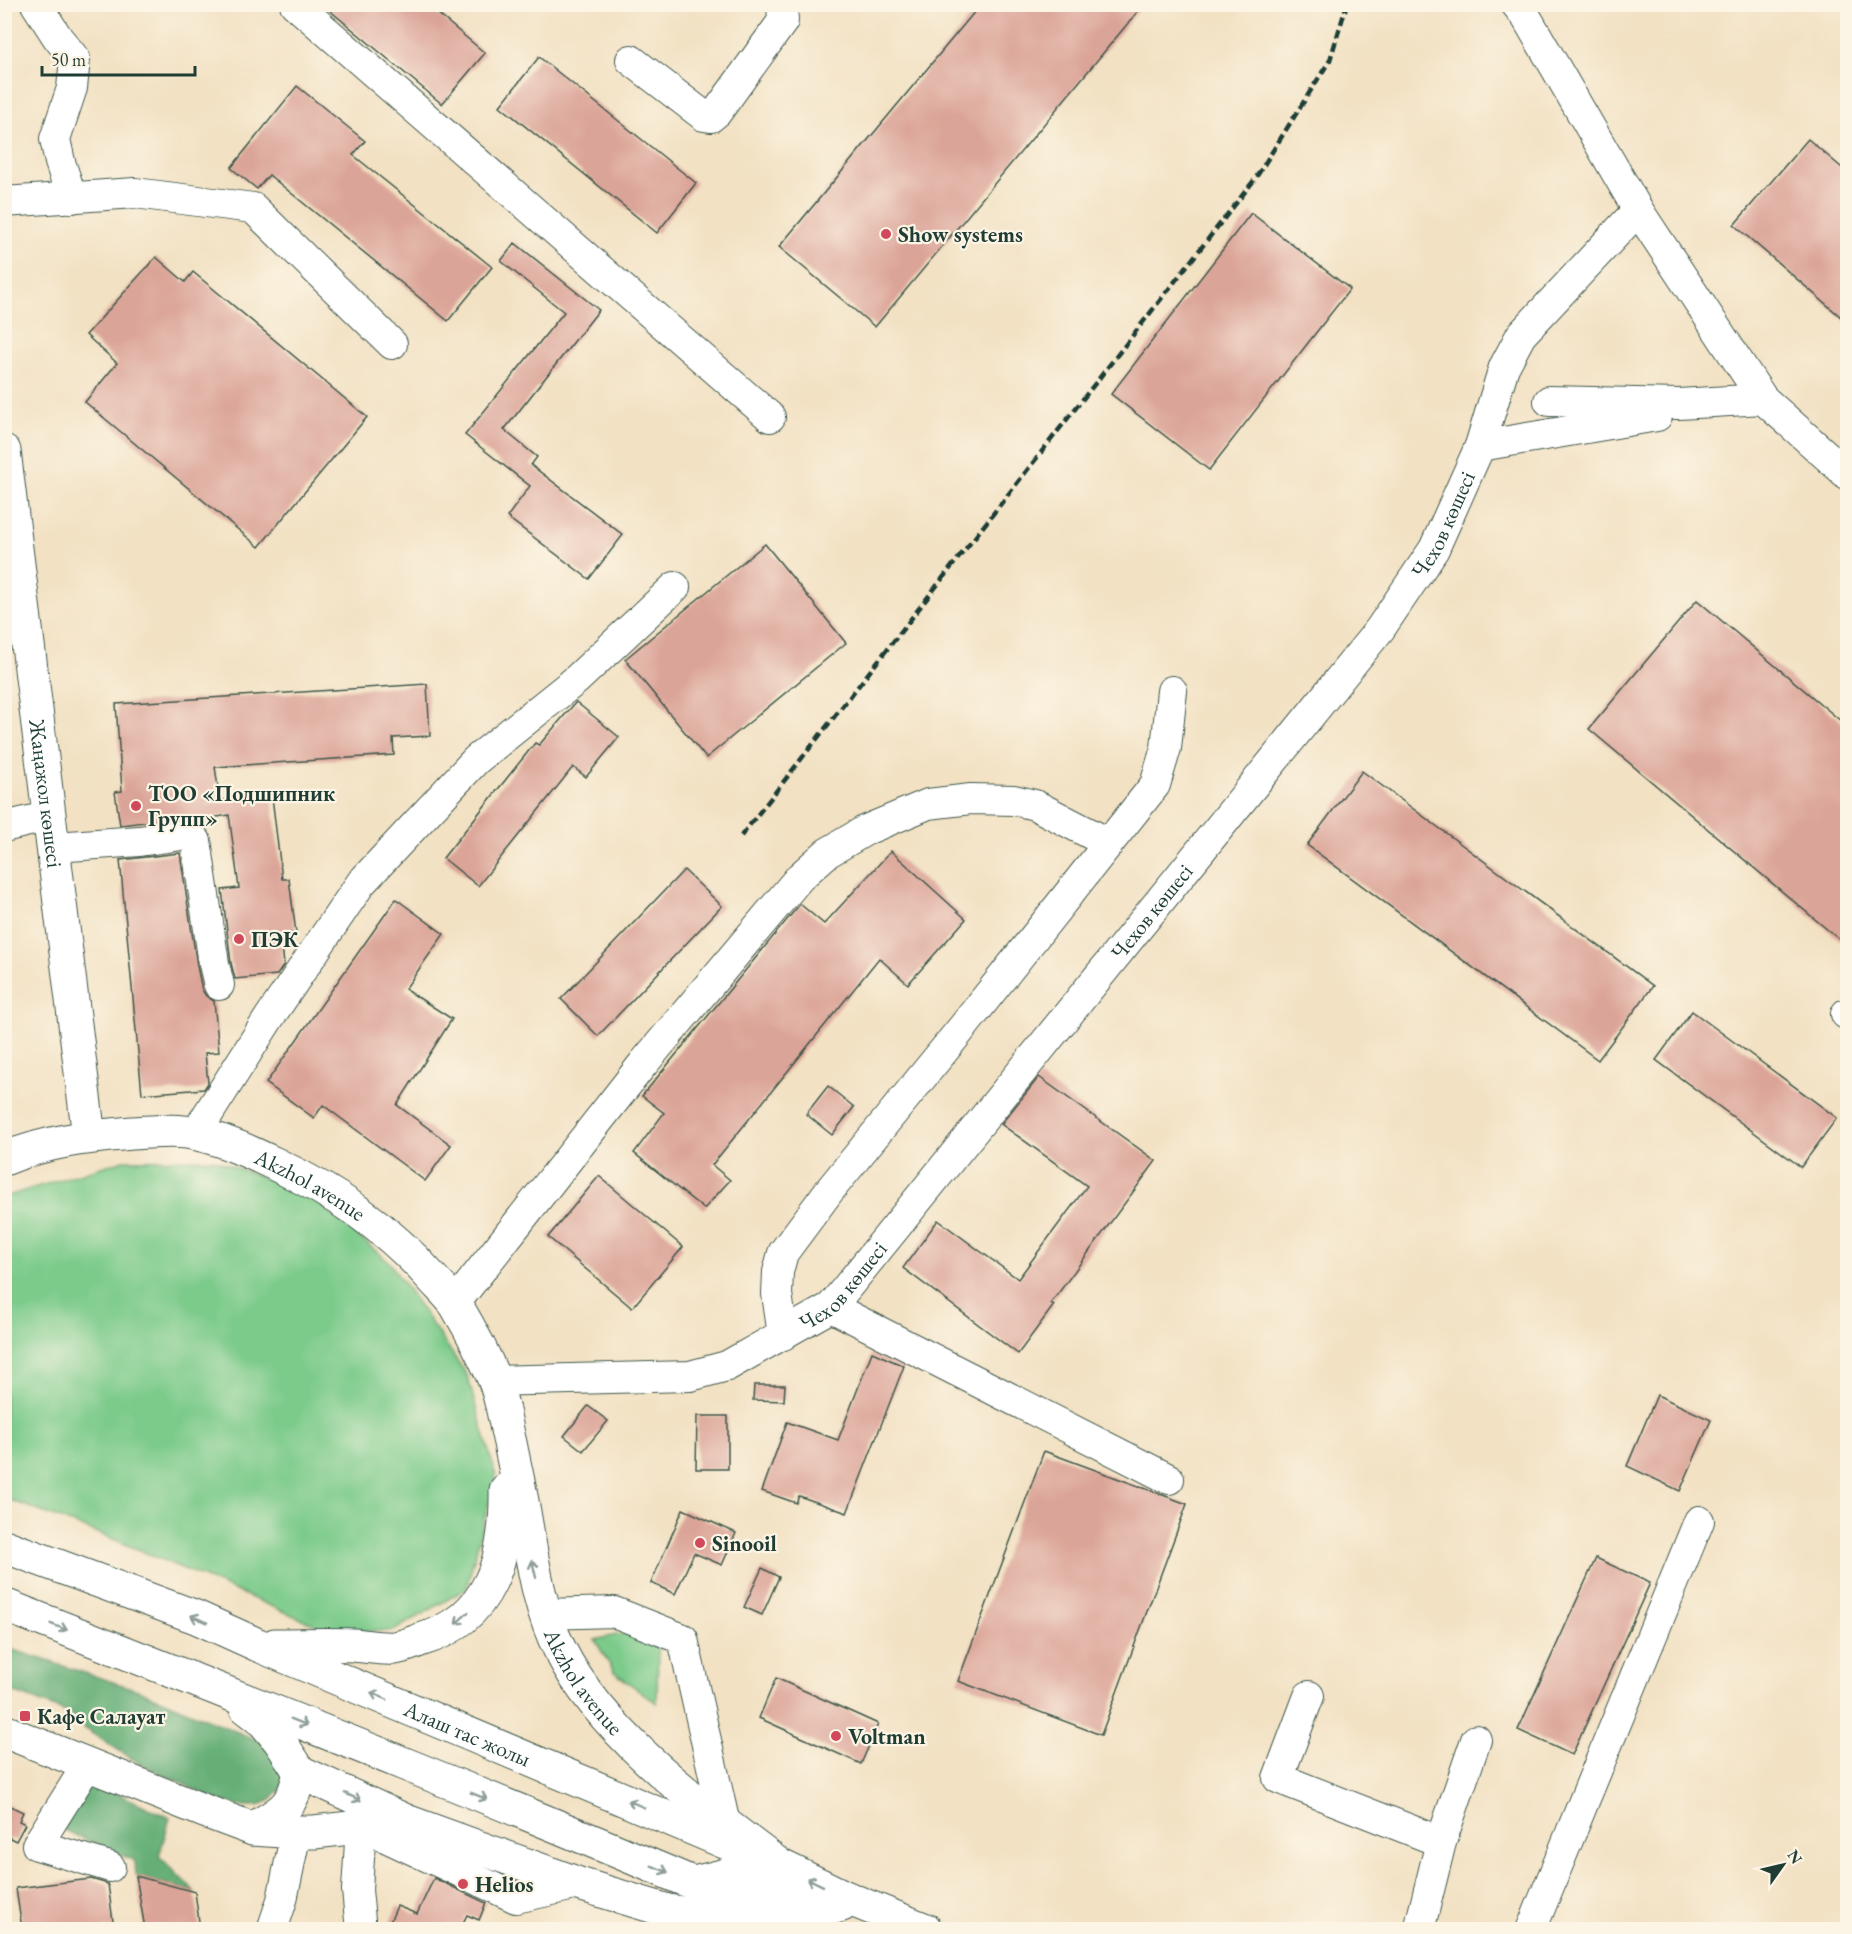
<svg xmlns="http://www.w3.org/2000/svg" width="1852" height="1934" font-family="'EB Garamond',serif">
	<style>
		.green { fill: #7ccb8b; stroke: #4e8460; stroke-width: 1.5 }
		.forest { fill: #65af77; stroke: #427656; stroke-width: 1.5 }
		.building { fill: #dba498 }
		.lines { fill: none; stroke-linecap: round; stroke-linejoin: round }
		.minor-casing { stroke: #3f5649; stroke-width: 32 }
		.major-casing { stroke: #3f5649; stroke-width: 35 }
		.minor { stroke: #fff; stroke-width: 30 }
		.major { stroke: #fff; stroke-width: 33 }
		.rail { stroke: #1f3d34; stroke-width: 4.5; stroke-dasharray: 9 4.5; stroke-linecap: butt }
		.oneway { stroke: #8f9e9a }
		.poi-dot { fill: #d1495b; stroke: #fcf5e5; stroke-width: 2 }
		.labels { text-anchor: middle; stroke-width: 4.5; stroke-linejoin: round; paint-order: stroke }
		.poi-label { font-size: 22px; font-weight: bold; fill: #1f3d34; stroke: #fcf5e5; text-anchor: start }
		.street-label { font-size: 22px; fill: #1f3d34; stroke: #fcf5e5 }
	</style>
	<rect width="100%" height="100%" fill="#fcf5e5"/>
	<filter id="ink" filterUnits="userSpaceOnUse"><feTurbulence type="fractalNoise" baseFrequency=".0167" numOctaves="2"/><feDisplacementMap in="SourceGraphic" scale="12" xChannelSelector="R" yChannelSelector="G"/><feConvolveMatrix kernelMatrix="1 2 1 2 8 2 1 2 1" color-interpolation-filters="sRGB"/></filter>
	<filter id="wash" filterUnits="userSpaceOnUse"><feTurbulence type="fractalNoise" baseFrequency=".008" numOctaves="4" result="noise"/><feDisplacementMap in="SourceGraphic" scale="24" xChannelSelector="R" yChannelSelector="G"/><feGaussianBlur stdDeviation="1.35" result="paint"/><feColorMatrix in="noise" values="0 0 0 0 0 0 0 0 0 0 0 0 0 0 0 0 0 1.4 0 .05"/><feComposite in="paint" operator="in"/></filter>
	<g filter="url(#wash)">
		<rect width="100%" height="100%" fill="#f2e1c3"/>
		<g class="green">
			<polygon points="213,1159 308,1194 389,1262 467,1375 496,1476 466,1589 393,1631 330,1631 113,1539 5,1498 4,1197 124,1160"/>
			<polygon points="629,1632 658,1645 657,1703 614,1672 595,1640"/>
		</g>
		<g class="forest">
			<polygon points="4,1647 138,1690 264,1743 283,1765 285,1785 271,1799 259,1806 238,1806 215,1799 139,1763 85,1729 69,1713 5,1689"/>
			<polygon points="91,1781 170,1818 159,1856 195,1892 136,1876 135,1861 55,1826"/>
		</g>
		<g id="blocks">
			<g class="building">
				<polygon points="322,4 426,4 485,53 442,104"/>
				<polygon points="981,4 1144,4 875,327 779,247"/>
				<polygon points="539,57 696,183 657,233 500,106"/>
				<polygon points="297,86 365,141 353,155 492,267 448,321 269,175 257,189 231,168"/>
				<polygon points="1808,139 1848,173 1848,323 1734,225"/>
				<polygon points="1251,213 1350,289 1209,470 1111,394"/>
				<polygon points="515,243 599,310 504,430 537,457 531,465 623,535 589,579 507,517 530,486 465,435 564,312 501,261"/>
				<polygon points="156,257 185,282 193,272 367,417 259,547 85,402 117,363 86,335"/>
				<polygon points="765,544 846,643 706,758 625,659"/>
				<polygon points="1697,600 1848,727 1848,947 1589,729"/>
				<polygon points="427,684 430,736 393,738 394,755 215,767 220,800 272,797 282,879 289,879 296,933 281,934 284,965 277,975 235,979 231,963 222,890 239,888 229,815 199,820 194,818 187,817 120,825 115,792 122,791 116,704"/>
				<polygon points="576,702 619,737 586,777 573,767 478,886 443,858 535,743 539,745"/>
				<polygon points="1362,771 1653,986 1598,1060 1307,845"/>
				<polygon points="891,851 966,919 908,984 879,958 712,1165 730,1180 704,1209 634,1153 664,1113 642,1096 800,904 824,924"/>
				<polygon points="180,853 197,966 202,990 206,996 214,1001 219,1052 205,1053 208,1083 204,1089 142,1094 120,860"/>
				<polygon points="684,870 722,906 598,1036 561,999"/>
				<polygon points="396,899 444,934 405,989 452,1019 397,1105 451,1145 425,1181 323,1105 314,1118 266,1083"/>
				<polygon points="1692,1011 1837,1118 1801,1167 1656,1060"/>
				<polygon points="1039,1077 1156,1161 1051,1303 1054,1305 1018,1354 903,1268 938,1220 1018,1279 1087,1186 1001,1124"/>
				<polygon points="828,1086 854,1107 832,1135 806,1114"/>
				<polygon points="599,1176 683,1247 632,1308 548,1237"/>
				<polygon points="872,1352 904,1366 847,1513 799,1496 796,1503 762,1491 787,1422 838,1440"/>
				<polygon points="754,1385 785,1385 784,1401 753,1400"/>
				<polygon points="1657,1395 1711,1420 1680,1491 1627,1466"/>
				<polygon points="588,1406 608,1421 583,1451 564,1436"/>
				<polygon points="697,1416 728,1416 728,1469 696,1469"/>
				<polygon points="1044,1451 1187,1504 1101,1735 958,1681"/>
				<polygon points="683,1509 736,1533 722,1565 694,1553 675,1594 651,1583"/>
				<polygon points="1596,1558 1650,1583 1572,1755 1518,1730"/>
				<polygon points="762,1568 779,1577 762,1615 744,1607"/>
				<polygon points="776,1678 878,1724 861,1764 759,1718"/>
				<polygon points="4,1803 23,1812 19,1821 25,1824 16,1841 10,1838 4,1848"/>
				<polygon points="136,1876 195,1892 200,1929 145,1929"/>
				<polygon points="434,1878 486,1903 479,1920 467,1915 460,1929 387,1929 397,1906 417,1914"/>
				<polygon points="91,1879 108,1884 114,1929 22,1929 16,1888"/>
			</g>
		</g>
	</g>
	<g filter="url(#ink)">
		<use href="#blocks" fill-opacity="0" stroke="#3f5649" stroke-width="1.5"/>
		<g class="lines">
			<g class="minor-casing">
				<g id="minor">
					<polyline points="36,4 58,38 75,59 72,88 55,139 60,162 72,198"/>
					<polyline points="295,4 770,417"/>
					<polyline points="1516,4 1525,15 1638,210 1763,399 1848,475"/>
					<polyline points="631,60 704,116 711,117 717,112 783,21 782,4"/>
					<polyline points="4,202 135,193 253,208 392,344"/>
					<polyline points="1549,401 1679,404 1763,399"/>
					<polyline points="1480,446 1657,416"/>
					<polyline points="4,827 50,816"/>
					<polyline points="55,847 139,841 189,834 196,841 197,847 214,964 219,985"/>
					<polyline points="1846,1014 1848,1015"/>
					<polyline points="196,1133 269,1018 361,883 476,760 576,680 675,587"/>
					<polyline points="455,1303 643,1064 800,877 827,853 866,830 928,804 971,799 1014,800 1035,805 1108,843"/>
					<polyline points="831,1307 1169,1479"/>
					<polyline points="783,1335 777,1294 778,1272 783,1253 829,1191 963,1027 1155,785 1166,748 1172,691"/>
					<path id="s1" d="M495 1381 690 1376 727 1366 831 1307 1380 629 1434 549 1480 446 1504 367 1521 335 1638 210"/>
					<polyline points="545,1614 614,1612 683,1639 725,1824"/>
					<polyline points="1309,1696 1278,1778 1441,1842"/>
					<polyline points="88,1764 37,1845 110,1867"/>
					<polyline points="361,1826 357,1890 361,1930"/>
					<polyline points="362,1826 516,1898 579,1884"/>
					<polyline points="272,1930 282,1900 296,1832"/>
					<polyline points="1419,1930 1441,1842 1476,1740"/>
					<polyline points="1531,1930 1699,1521"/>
				</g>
			</g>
			<g class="major-casing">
				<g id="major">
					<path id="s2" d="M4 451 89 1137"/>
					<path id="s3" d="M4 1159C48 1141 86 1137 132 1133 153 1132 177 1129 197 1134 224 1140 250 1152 275 1164 336 1193 387 1227 432 1278 440 1287 449 1295 456 1305 469 1327 484 1355 494 1379 502 1399 505 1422 510 1443 515 1468 521 1493 525 1518 533 1563 539 1609 560 1650 603 1736 703 1807 779 1865"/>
					<path id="s4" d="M4 1546 196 1617 258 1645 779 1865 847 1898 926 1930"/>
					<path d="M4 1605C272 1710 539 1816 802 1930"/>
					<path d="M275 1645C301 1645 327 1644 353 1645 366 1646 381 1649 394 1648 403 1647 412 1643 420 1640 492 1619 507 1556 506 1490"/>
					<polyline points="246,1708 264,1722 279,1740 300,1772 406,1821 579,1884 668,1911 761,1924"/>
					<polyline points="4,1731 202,1810 253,1829 296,1832 314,1832 404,1822"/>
					<path d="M253 1829C283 1810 292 1809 300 1772"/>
					<polyline points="694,1883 726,1875 744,1876 819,1909 832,1908 842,1905 847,1898"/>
				</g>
			</g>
			<use href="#minor" class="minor"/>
			<use href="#major" class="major"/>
			<polyline class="rail" points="741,836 1255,179 1330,60 1347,4"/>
		</g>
		<defs><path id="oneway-shaft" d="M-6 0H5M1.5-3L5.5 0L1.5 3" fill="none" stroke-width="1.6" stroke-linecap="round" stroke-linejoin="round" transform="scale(1.5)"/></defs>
		<g class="oneway">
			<use href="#oneway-shaft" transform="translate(534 1569) rotate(-103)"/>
			<use href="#oneway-shaft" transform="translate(462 1618) rotate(138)"/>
			<use href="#oneway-shaft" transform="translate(199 1619) rotate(-157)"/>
			<use href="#oneway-shaft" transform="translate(59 1627) rotate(21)"/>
			<use href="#oneway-shaft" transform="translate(379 1696) rotate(-157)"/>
			<use href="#oneway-shaft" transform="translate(299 1722) rotate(22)"/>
			<use href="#oneway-shaft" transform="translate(479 1796) rotate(22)"/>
			<use href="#oneway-shaft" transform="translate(353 1797) rotate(25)"/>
			<use href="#oneway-shaft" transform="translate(636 1804) rotate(-157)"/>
			<use href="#oneway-shaft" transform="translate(660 1869) rotate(22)"/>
			<use href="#oneway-shaft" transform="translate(815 1882) rotate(-154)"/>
		</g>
	</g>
	<g class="poi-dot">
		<circle cx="886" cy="234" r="6"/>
		<circle cx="136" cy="806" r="6"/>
		<circle cx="239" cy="939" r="6"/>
		<circle cx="700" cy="1543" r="6"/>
		<rect x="19" y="1710" width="12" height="12" rx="3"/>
		<circle cx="836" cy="1736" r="6"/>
		<circle cx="463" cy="1884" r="6"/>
	</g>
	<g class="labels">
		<g class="poi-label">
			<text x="898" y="242">Show systems</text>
			<text x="148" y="801">ТОО «Подшипник<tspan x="148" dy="25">Групп»</tspan></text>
			<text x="251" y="947">ПЭК</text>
			<text x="712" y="1551">Sinooil</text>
			<text x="37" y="1724">Кафе Салауат</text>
			<text x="848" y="1744">Voltman</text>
			<text x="475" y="1892">Helios</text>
		</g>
		<g class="street-label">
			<text dy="8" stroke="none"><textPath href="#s1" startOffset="1348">Чехов көшесі</textPath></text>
			<text dy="8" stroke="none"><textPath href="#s2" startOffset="345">Жаңажол көшесі</textPath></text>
			<text dy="8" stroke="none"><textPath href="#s1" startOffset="862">Чехов көшесі</textPath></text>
			<text dy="8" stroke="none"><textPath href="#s3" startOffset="321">Akzhol avenue</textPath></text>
			<text dy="8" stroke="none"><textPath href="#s1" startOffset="376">Чехов көшесі</textPath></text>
			<text dy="8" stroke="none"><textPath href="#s3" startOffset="914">Akzhol avenue</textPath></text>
			<text dy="8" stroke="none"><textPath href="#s4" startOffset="500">Алаш тас жолы</textPath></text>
		</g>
	</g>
	<rect width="1852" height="1934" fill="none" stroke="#fcf5e5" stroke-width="24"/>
	<g transform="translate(1783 1865) rotate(56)" stroke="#fcf5e5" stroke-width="4.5" paint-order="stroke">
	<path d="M0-4.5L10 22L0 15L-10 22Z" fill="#1f3d34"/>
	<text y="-9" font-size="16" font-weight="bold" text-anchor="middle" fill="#1f3d34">N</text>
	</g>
	<path d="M42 66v9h153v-9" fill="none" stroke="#1f3d34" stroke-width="3"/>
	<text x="51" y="66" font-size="18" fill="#1f3d34" stroke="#fcf5e5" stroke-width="4.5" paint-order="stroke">50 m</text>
</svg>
